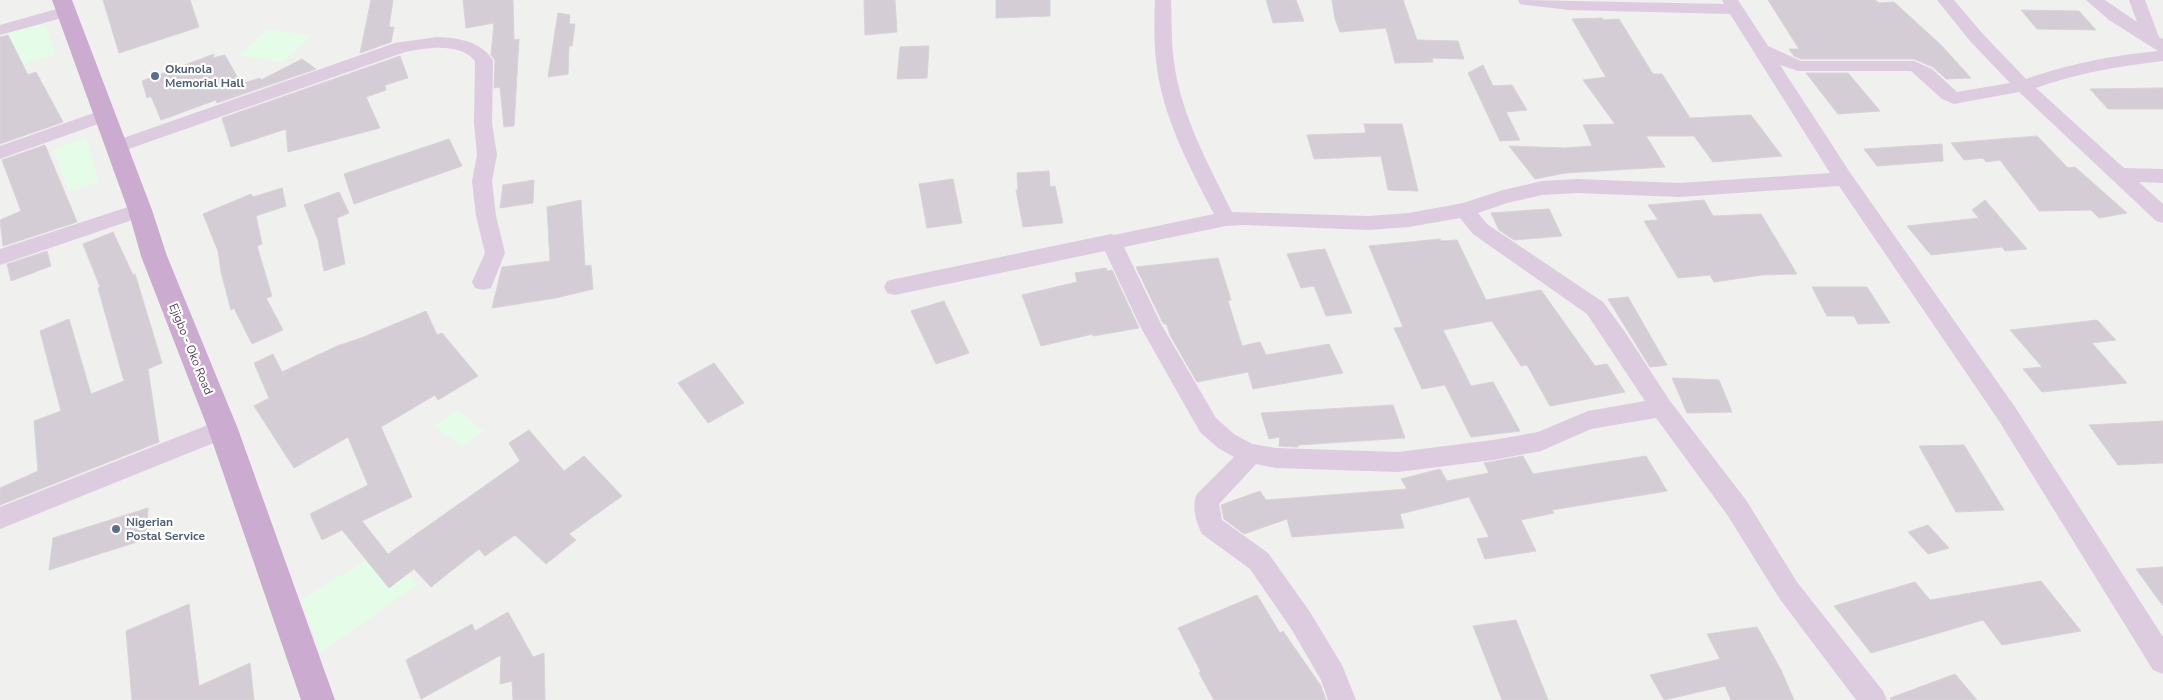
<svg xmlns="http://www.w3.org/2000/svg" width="2163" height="700" font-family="'Nunito Sans',sans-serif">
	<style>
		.commercial { fill: #e5fde8 }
		.building { fill: #d5cdd6; stroke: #dad1d9 }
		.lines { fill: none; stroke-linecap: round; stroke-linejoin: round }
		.street { fill: #ddcbe0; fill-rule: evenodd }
		.primary { fill: #ccabd0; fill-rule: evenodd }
		.service-dot { fill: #5c6f8a; stroke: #fff; stroke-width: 2 }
		.labels { text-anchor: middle; stroke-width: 4.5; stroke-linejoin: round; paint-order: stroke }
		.service-label { font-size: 12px; font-weight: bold; fill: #4e5e75; stroke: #fff; text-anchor: start }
		.street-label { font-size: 12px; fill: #5a455d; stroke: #fff }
	</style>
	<rect width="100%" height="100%" fill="#f0f1ee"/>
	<g class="commercial">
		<polygon points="45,24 55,54 0,72 0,35"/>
		<polygon points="268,29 311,36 282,62 239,55"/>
		<polygon points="86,138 99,182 69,192 53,150"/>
		<polygon points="457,410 484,431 462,447 435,426"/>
		<polygon points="386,548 417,585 321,652 301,600"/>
	</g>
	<g class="building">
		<polygon points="103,0 190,0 199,27 119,53"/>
		<polygon points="371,0 393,0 389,27 394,27 391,42 360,53"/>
		<polygon points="463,0 513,0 514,40 519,39 514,126 504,127 500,87 494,88 495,60 491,55 494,23 466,28"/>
		<polygon points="864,0 895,0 897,32 865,35"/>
		<polygon points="996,0 1050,0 1050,16 996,18"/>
		<polygon points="1266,0 1296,0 1304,21 1273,23"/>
		<polygon points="1332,0 1403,0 1417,40 1458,41 1464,59 1432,58 1433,62 1395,63 1386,28 1340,32 1335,19"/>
		<polygon points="1768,0 1875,0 1879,3 1894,2 1941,45 1971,78 1946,79 1933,67 1914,59 1801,59 1794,56 1789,49 1799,49"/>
		<polygon points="2021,10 2079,11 2096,30 2037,29"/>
		<polygon points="558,13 570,15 569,24 575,24 572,46 569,46 568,74 548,77"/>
		<polygon points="1602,18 1603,20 1619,19 1653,74 1662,74 1690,118 1751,115 1782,156 1713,162 1694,136 1646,136 1665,167 1565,173 1535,179 1509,146 1565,148 1592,146 1583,125 1615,124 1583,80 1606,77 1572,19"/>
		<polygon points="8,35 28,75 36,72 63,122 0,144 0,37"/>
		<polygon points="929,46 927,78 897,79 900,47"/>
		<polygon points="214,54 213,58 225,55 241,84 260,78 261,80 302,59 316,69 217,103 216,100 161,120 151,96 147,98 142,81"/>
		<polygon points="400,56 408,78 385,85 386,90 366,97 380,128 288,152 286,129 231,147 222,118"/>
		<polygon points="1483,65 1493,86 1512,85 1527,110 1506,112 1520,140 1500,141 1468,73"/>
		<polygon points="1806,73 1848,73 1880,111 1838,114"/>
		<polygon points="2163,88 2163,109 2108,109 2090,89"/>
		<polygon points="1364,124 1402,124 1418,191 1388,190 1381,156 1314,159 1307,135 1366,133"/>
		<polygon points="2037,136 2068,168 2075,167 2127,213 2099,218 2091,210 2039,211 2000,160 1986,162 1983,158 1964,160 1951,143"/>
		<polygon points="449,139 462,166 354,204 344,174"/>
		<polygon points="1942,144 1943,161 1877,166 1864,149"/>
		<polygon points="45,145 77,222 3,246 0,220 21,211 2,160"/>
		<polygon points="1049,171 1050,187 1055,186 1063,223 1023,227 1016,190 1018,190 1017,173"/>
		<polygon points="953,179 962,223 927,228 919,184"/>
		<polygon points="534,180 533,203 500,208 503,185"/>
		<polygon points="282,188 286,206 256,216 262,244 257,246 272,296 266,298 283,330 252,344 234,308 231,310 221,272 218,251 203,214 251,194 253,197"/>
		<polygon points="339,192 349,213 337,218 345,264 324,271 318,240 304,205"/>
		<polygon points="581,200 585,266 591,265 593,289 556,298 492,308 502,267 550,261 547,207"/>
		<polygon points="1704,200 1713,216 1761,214 1797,274 1762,275 1714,282 1710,275 1678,278 1644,221 1658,220 1648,205"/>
		<polygon points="1985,200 2027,249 2005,251 2002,247 1931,255 1907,226 1979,218 1972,210"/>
		<polygon points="1549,209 1562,236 1514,240 1499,230 1491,213"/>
		<polygon points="113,232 133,275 135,274 162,363 148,369 159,442 0,505 0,488 38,471 34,421 61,411 40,331 69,319 91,394 124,381 98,288 100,287 83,244"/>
		<polygon points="1440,239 1441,241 1457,240 1486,300 1541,290 1595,366 1607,364 1625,392 1550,406 1527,365 1521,366 1492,321 1443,330 1471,386 1493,382 1520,431 1471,437 1445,385 1422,389 1394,328 1403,327 1369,246"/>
		<polygon points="1325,249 1339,283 1352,313 1326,316 1314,286 1301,288 1287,254"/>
		<polygon points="47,251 51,266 11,281 7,264"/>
		<polygon points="1218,258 1231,300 1228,301 1242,346 1260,342 1266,355 1329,344 1343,373 1253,389 1248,372 1197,382 1170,335 1167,325 1163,323 1136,267"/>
		<polygon points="1106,268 1107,271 1112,270 1139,328 1093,336 1093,334 1041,346 1022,295 1077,282 1075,273"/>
		<polygon points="1812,287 1867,287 1890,323 1858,324 1854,316 1827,316"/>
		<polygon points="1628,297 1667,365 1650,367 1608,299"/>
		<polygon points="944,301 969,353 936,364 911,311"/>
		<polygon points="426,311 437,335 442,333 478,376 438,400 435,395 381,427 412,497 362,521 388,554 520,461 509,443 529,430 564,471 584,456 622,496 569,534 576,540 546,564 515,535 485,556 479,549 431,587 414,569 389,588 342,530 322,540 310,514 368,485 348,437 294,468 254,406 269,398 254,363 273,354 282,372 337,346 361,338"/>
		<polygon points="2097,320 2116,340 2092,343 2127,383 2042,392 2023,369 2042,367 2010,330"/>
		<polygon points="714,363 744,403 708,423 678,383"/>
		<polygon points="1672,378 1719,380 1732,412 1687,413"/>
		<polygon points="1393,405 1405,438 1298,445 1298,447 1279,446 1280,437 1269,439 1261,413"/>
		<polygon points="2163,421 2163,463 2118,465 2089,425"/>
		<polygon points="1964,445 2004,510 1956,512 1919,446"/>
		<polygon points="1523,456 1533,474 1646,456 1667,491 1552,510 1554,513 1521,520 1536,551 1485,559 1477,539 1489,537 1469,497 1400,514 1404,528 1292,537 1287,519 1244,534 1224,519 1221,505 1260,491 1266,500 1407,489 1401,479 1440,469 1447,481 1489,473 1484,463"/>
		<polygon points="148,508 146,539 49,570 53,538"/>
		<polygon points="1928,525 1949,548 1928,554 1908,532"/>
		<polygon points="2163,567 2163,606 2136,569"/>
		<polygon points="2041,581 2081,631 2002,645 1983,620 1871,653 1834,606 1915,582 1930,600"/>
		<polygon points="1257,595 1280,633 1283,631 1321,686 1326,700 1214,700 1199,673 1201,672 1178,628"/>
		<polygon points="189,604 199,686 250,663 254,700 132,700 126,631"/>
		<polygon points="508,612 533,657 544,653 545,700 513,700 512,681 500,684 501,655 421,699 406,660 472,624 475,631"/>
		<polygon points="1516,620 1548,700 1502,700 1473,626"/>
		<polygon points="1757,627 1781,670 1794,700 1731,700 1725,686 1664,700 1650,675 1720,659 1707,634"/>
		<polygon points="1955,674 1977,700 1891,700 1890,698"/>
	</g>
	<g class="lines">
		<g class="street">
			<path d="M1155 0H1171C1172 20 1171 41 1174 62 1181 115 1208 164 1232 212L1368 216 1409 213 1463 203 1503 190 1542 181 1577 179 1680 183 1830 173 1730 14 1569 10 1526 5 1520 4 1518 0 1724 4 1722 0H1738L1768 46 1801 61H1914L1932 69 1957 92 2010 83 1970 41 1937 0H1954L1982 33 2026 79C2068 64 2114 55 2158 51L2109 20 2086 0H2105L2137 22 2129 0H2145L2159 37 2163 39V61C2121 66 2076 73 2036 88L2124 168 2163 169V183L2139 182 2163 204V223L2156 221 2019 92 1954 104 1942 99 1911 71H1798L1780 65 1851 174 2015 407 2163 637V674L2153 670 1999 421 1839 186 1680 197 1577 193 1542 195 1507 203 1478 213 1487 224 1603 302 1625 332 1670 401 1746 500 1797 582 1883 691 1887 700H1856L1779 598 1728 516 1656 418 1591 429 1541 451 1493 460 1398 472 1276 468 1256 464 1219 504 1222 520 1268 553 1310 612 1342 665 1356 700H1328L1321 680 1292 630 1250 569 1202 534C1196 522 1191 506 1197 494L1234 457 1218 448 1200 432 1140 326 1105 251 895 295 887 293 884 287 887 281 895 279 1111 234 1114 235 1214 214C1189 166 1162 116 1156 61 1154 41 1154 20 1155 0ZM1460 218 1473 234 1587 314 1645 401 1588 411 1538 432 1493 440 1398 452 1276 448 1252 444 1234 434 1216 418 1161 324 1124 247 1226 226 1245 225 1368 230 1409 227Z"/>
			<polygon points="67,6 73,7 76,11 73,15 0,35 0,25"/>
			<path d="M437 37C459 38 480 41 493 60L492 123 497 155 492 181 496 216 505 253 491 288 483 290 475 288 472 282 485 253 476 216 472 181 477 155 474 123 475 61C459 42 427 48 405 52L123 151 116 153 109 151 106 147 109 143 395 43Z"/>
			<polygon points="105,109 112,111 114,115 112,119 0,159 0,146"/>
			<polygon points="140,203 147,205 150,210 147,215 0,265 0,249"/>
			<polygon points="223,419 231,422 235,429 231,436 0,529 0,507"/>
		</g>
		<polygon class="primary" points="52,0 72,0 152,210 167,256 238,429 335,700 301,700 208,429 141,256 128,210"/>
	</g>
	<g class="service-dot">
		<circle cx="155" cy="76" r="5"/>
		<circle cx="116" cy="529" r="5"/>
	</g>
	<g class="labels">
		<g class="service-label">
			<text x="165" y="73">Okunola<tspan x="165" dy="14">Memorial Hall</tspan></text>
			<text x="126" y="526">Nigerian<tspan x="126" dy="14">Postal Service</tspan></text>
		</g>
		<g class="street-label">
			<text transform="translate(191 349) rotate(68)" y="4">Ejigbo - Oko Road</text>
		</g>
	</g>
</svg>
